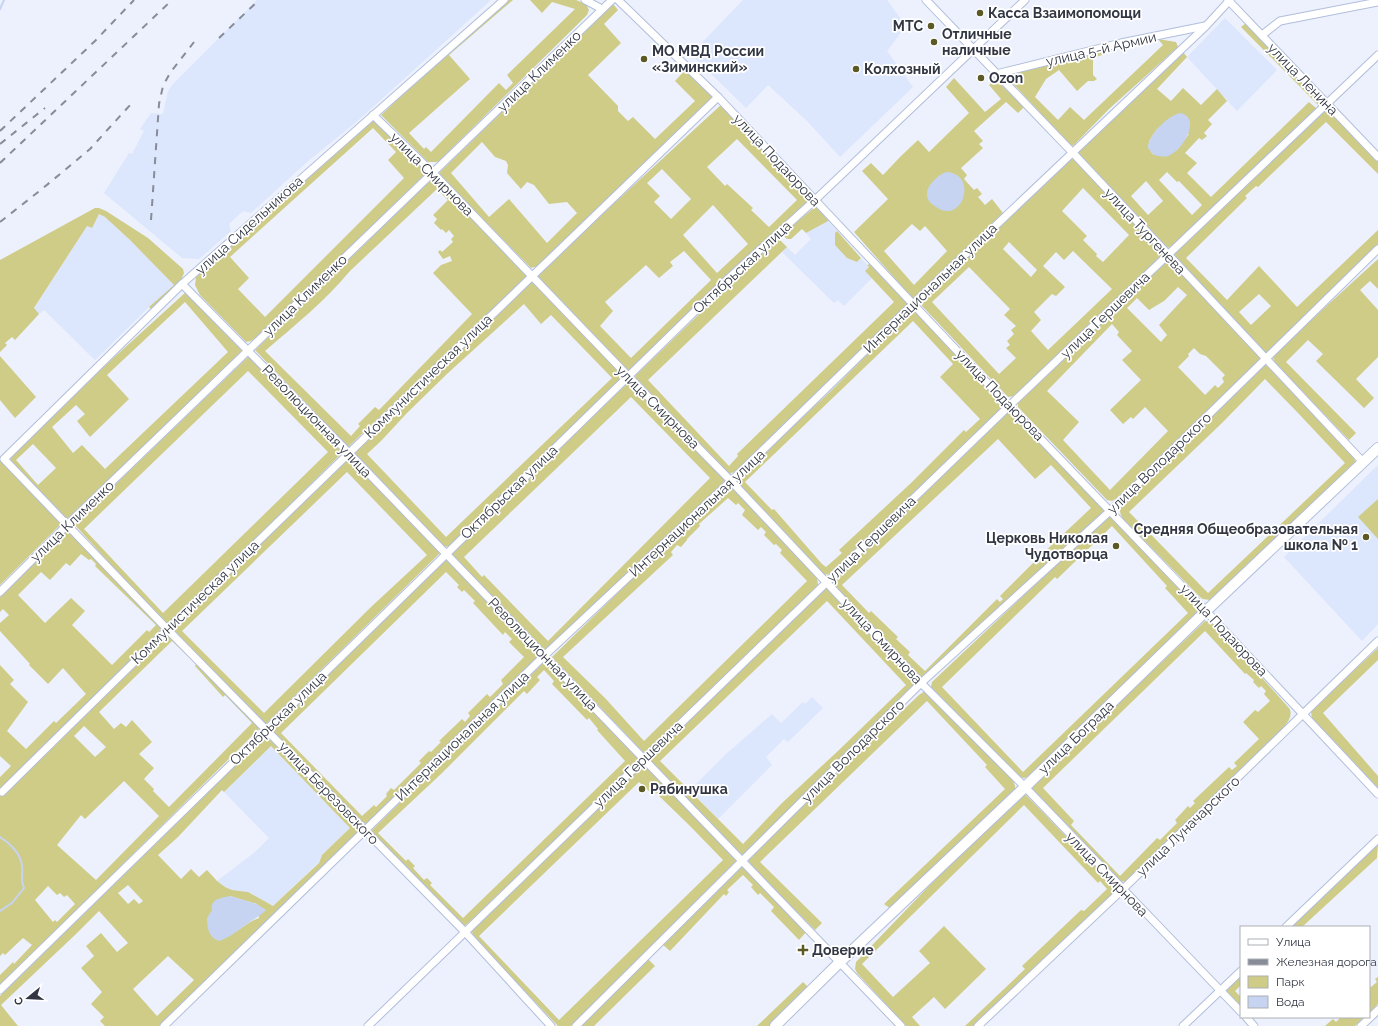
<svg xmlns="http://www.w3.org/2000/svg" width="1378" height="1026" font-family="Raleway,sans-serif">
	<style>
		.built { fill: #dce6fc }
		.green { fill: #cfcc87; fill-rule: evenodd }
		.water { fill: #c6d4f1 }
		.lines { fill: none; stroke-linecap: round; stroke-linejoin: round }
		.stream { stroke: #c6d4f1; stroke-width: 2 }
		.street-casing { stroke: #b1bedb; stroke-width: 9 }
		.secondary-casing { stroke: #b1bedb; stroke-width: 12 }
		.street { stroke: #fff; stroke-width: 7 }
		.secondary { stroke: #fff; stroke-width: 10 }
		.rail { stroke: #878c98; stroke-width: 2; stroke-dasharray: 7 7; stroke-linecap: butt }
		.poi-dot { fill: #5b5925; stroke: #fff; stroke-width: 1.5 }
		.labels { text-anchor: middle; stroke-width: 3.5; stroke-linejoin: round; paint-order: stroke }
		.poi-label { font-size: 14px; font-weight: bold; fill: #323743; stroke: #fff; text-anchor: start }
		.street-label { font-size: 14px; fill: #323743; stroke: #fff }
	</style>
	<rect width="100%" height="100%" fill="#ecf1fd"/>
	<g class="built">
		<polygon points="257,0 491,0 361,118 307,162 251,213 243,211 229,224 231,231 199,259 182,258 104,193 129,153 132,154 144,131 140,129 151,113 163,114 168,91 172,85"/>
		<polygon points="743,0 887,0 906,26 887,51 913,87 840,157 807,121 768,85 746,108 691,54"/>
		<polygon points="1225,18 1277,70 1237,111 1187,57"/>
		<polygon points="99,214 105,217 130,240 174,285 149,307 95,360 44,310 39,314 34,309 87,226 92,228"/>
		<polygon points="828,221 837,231 835,233 857,262 861,258 869,267 865,271 872,278 844,306 838,300 834,303 782,252 787,247 795,255 811,239 806,233"/>
		<polygon points="1378,465 1378,624 1362,641 1284,557"/>
		<polygon points="812,697 823,708 788,742 784,739 766,757 772,765 718,819 690,790 725,755 772,714 781,723 803,702 805,704"/>
		<polygon points="271,746 350,828 322,855 319,862 273,906 248,892 232,890 225,887 217,881 255,852 269,838 224,792"/>
	</g>
	<g class="green">
		<polygon points="509,0 513,0 449,55 470,79 409,133 424,149 426,147 431,152 499,83 506,90 513,83 507,75 575,9 552,2 542,13 530,0 576,0 586,4 589,10 587,15 439,161 436,162 428,162 381,115 429,70"/>
		<path d="M613 4 618 10 604 24 621 43 588 75 618 106V111L628 121 633 117 655 139 695 101 675 81 687 68 716 97 538 266 531 268 438 174ZM482 142 495 157 506 161 508 165 507 173 521 189 527 182 534 185 549 204 567 202 577 213 547 243 509 199 489 217 451 173Z"/>
		<polygon points="1246,23 1321,101 1320,107 1241,27"/>
		<polygon points="1158,39 1176,42 1178,47 1109,109 1073,146 1068,143 1005,75 1101,52 1102,55 1093,58 1093,75 1097,79 1094,81 1088,81 1077,91 1059,70 1046,79 1035,97 1058,120 1070,107 1084,120 1163,45"/>
		<path d="M1183 52 1187 57 1157 89 1171 101 1183 88 1201 105 1217 89 1227 101 1208 120 1212 124 1204 133 1207 136 1202 140 1199 138 1185 153 1197 163 1187 173 1211 197 1309 102 1317 109 1171 248 1166 247 1078 154V152ZM1157 129 1189 134 1177 150 1154 155C1143 145 1151 139 1157 129ZM1167 172 1177 182 1179 181 1202 205 1192 215 1159 180ZM1146 181 1163 201 1148 215 1131 196Z"/>
		<path d="M954 78 985 112 1001 99 989 85 995 79 1024 107 1018 113 1006 102 974 131 983 141 979 144 983 148 961 168 967 175 964 179 974 190 977 188 982 194 978 197 985 205 992 199 1003 213 913 299 854 232 888 199 862 171 871 163 883 175 901 156 918 140 929 152 969 113 946 87ZM912 224 920 231 925 226 947 251 914 285 884 251Z"/>
		<path d="M722 104 808 197V202L628 373 536 275ZM737 139 797 200 769 227 751 210 753 208 727 184 725 186 707 167ZM662 169 691 199 671 219 654 202 660 196 647 183ZM713 205 748 244 717 273 683 235ZM684 251 711 280 631 358 600 326 613 311 605 302 646 265 659 278 673 266 670 262Z"/>
		<path d="M1326 109H1327L1378 159V174L1326 122 1258 187 1256 186 1245 196 1247 198 1186 258 1227 300 1259 266 1297 307 1378 230V250L1269 352H1263L1177 259 1175 255V252ZM1259 294 1271 306 1251 325 1239 312Z"/>
		<path d="M373 118 426 171V173L308 288 254 339 251 341 246 342 200 295 195 285 196 277ZM373 128 396 152 388 160 404 178 265 317 238 289 249 278 230 257Z"/>
		<path d="M1071 158 1074 159 1163 253V255L1016 396 1008 397 925 309 922 306V299ZM1083 188 1129 235 1103 262 1096 256 1097 254 1083 240 1087 236 1062 211ZM1009 242 1037 270 1031 277 1003 249ZM1073 251 1112 289 1048 350 1031 331 1041 320 1034 312 1052 294 1056 296 1065 287 1043 266 1056 252 1064 260ZM969 267 1010 309 1004 315 1016 326 1011 330 1014 334 1007 341 1010 345 1006 348 1016 358 999 374 932 302Z"/>
		<path d="M434 177 527 275 526 278 348 447 255 350ZM437 189 448 200 433 215 437 219 434 223 441 230 442 229 446 233 449 230 454 236 451 239 453 242 442 252 440 250 438 252 443 259 450 256 452 261 441 265 433 273 472 314 379 410 375 407 358 424 360 426 351 436 265 351C294 326 325 301 350 271Z"/>
		<polygon points="815,207 818,207 830,220 806,233 802,229 791,239 787,239 782,234"/>
		<polygon points="95,208 99,208 106,211 148,238 183,269 184,273 180,283 152,310 149,307 174,285 130,240 105,217 99,214 92,228 87,226 34,308 39,314 15,340 12,337 5,343 7,345 0,352 0,260"/>
		<polygon points="837,231 861,258 857,262 847,258 835,245 835,233"/>
		<polygon points="778,238 787,247 648,380 729,466 738,456 737,454 894,302 865,271 869,267 867,265 870,264 909,304 736,471 729,474 637,382 635,378 636,375"/>
		<polygon points="1378,259 1378,289 1370,281 1360,290 1378,310 1378,357 1356,379 1374,398 1364,408 1316,361 1323,354 1308,340 1286,362 1356,433 1349,440 1276,364 1273,358 1275,353"/>
		<path d="M1167 261 1170 262 1260 356 1261 360 1204 418 1117 498 1112 501 1107 500 1018 407V403ZM1178 287 1187 295 1159 325 1167 335 1161 342 1127 308 1137 298 1149 310 1164 301ZM1112 324 1119 332 1117 335 1132 351 1122 360 1141 380 1110 410 1123 424 1131 417 1133 419 1145 407 1168 431 1110 490 1063 440 1079 422 1047 391ZM1194 348 1200 354 1206 356 1225 375 1222 378 1224 382 1218 388 1215 385 1205 395 1178 367 1189 356 1188 354Z"/>
		<path d="M533 279 625 376 450 546 444 547 356 455 355 452ZM524 304 541 324 551 315 612 378 446 537 367 454 381 441 407 413 448 373Z"/>
		<path d="M186 292 242 351 181 413 68 520 10 460 11 457 87 382ZM185 302 228 352 105 469 82 445 73 453 52 427 76 405 85 414 77 421 90 437 129 399 107 375ZM33 444 56 468 38 485 16 460Z"/>
		<path d="M913 308 1005 405 829 574 824 575 739 485 738 482V477L833 389ZM913 321 953 364 940 377 980 419 966 432 964 430 911 483 839 550 842 553 826 567 822 564 774 509 772 510 745 482Z"/>
		<polygon points="0,356 36,397 15,418 0,400"/>
		<path d="M248 357 252 359 343 452 168 625 124 579 74 524ZM248 371 328 452 163 613 84 529Z"/>
		<path d="M1266 365 1353 455 1356 463 1210 600 1203 599 1200 597 1123 519C1119 512 1119 509 1123 502L1263 366ZM1265 379 1298 413 1345 463 1208 593 1129 512 1222 423Z"/>
		<path d="M629 382 727 479 605 599 546 650 543 648 451 554 578 429ZM631 397 710 478 548 641 484 575 482 577 464 557Z"/>
		<path d="M1008 411H1010L1106 510 924 680 831 582ZM998 439 1035 479 1051 465 1091 508 1039 557 1041 560 1036 565 1034 562 1000 596 1003 599 1000 602 997 599 925 671 908 655 910 652 896 639 898 637 871 611 869 613 842 585Z"/>
		<polygon points="0,456 62,523 0,585"/>
		<path d="M348 458 383 493 440 553 266 724 173 631 172 628ZM347 472 427 555 371 607 264 713 182 631Z"/>
		<path d="M730 486 733 487 817 578 818 585 775 628 647 751 643 752 552 657 678 534 728 487ZM728 498 736 505 738 503 745 510 742 515 758 530 761 527 766 532 764 535 774 545 776 544 782 550 780 553 807 581 644 741 605 698 563 657 673 555 671 552 677 545 681 547 687 540V539L700 526 699 524Z"/>
		<polygon points="1378,499 1378,539 1358,517"/>
		<path d="M1110 514 1198 607 1199 612 1029 777 1024 778 1019 777 933 689 931 687 932 682ZM1112 526 1167 586 1165 588 1188 613 1023 772 942 687 1055 577 1057 579Z"/>
		<path d="M68 529 163 627 39 753 167 632 261 727 0 986V975L13 962 14 964 32 945 23 938 5 955 3 953 0 956V795L24 769 0 792V777L11 766 0 756V665L14 680 10 684 28 702 7 731 26 749 54 721 56 723 86 694 63 668 48 684 29 665 30 664 0 631V623L9 615 3 609 0 612V597ZM81 554 89 560 91 559 96 564 95 566 156 625 149 632 147 630 112 665 72 625 85 611 71 598 45 623 18 595 41 572 50 580 66 563 70 566ZM172 641 196 664 195 666 223 697 225 695 252 723 169 807 153 791 154 789 144 779 154 768 139 754 152 742 132 720 126 727 121 723 114 729 99 712ZM84 726 106 747 95 757 74 736ZM124 781 159 816 96 880 57 845 81 815 85 819ZM48 886 57 895 60 893 64 897 67 895 75 904 57 922 55 920 53 922 35 900Z"/>
		<path d="M446 560 448 561 541 656 368 824 362 823 271 729ZM446 572 459 585 457 587 462 592 464 590 475 601 473 603 503 635 505 632 512 639 509 642 524 657 501 680 503 684 490 697 487 694 468 713 470 716 465 722 462 719 439 741 441 742 431 752 429 751 419 761 421 763 394 790 391 788 386 794 387 796 376 807 374 805 362 816 281 733Z"/>
		<path d="M825 588H827L921 688 745 854H740L652 763 650 758ZM827 601 906 685 839 750 782 803 743 844 660 761Z"/>
		<path d="M1205 621 1212 622 1289 708C1296 718 1279 732 1272 740L1126 882 1120 881 1088 850 1031 790V787L1035 782ZM1205 631 1245 674 1246 673 1254 680 1253 682 1259 688 1261 686 1266 691 1264 694 1270 701 1258 712 1255 710 1243 722 1259 739 1234 763 1237 766 1232 770 1229 767 1193 801 1195 803 1190 808 1188 806 1175 820 1177 823 1160 840 1157 838 1120 876 1071 825 1074 821 1043 788Z"/>
		<polygon points="1378,648 1378,660 1323,713 1378,776 1378,788 1312,718 1311,712 1312,709"/>
		<path d="M545 661 639 759 482 910 466 925H462L371 832 372 830ZM544 670 554 681 552 684 587 720 589 718 598 729 597 730 625 761 463 918 430 885 432 883 427 878 424 880 413 868 415 866 408 859 406 861 378 833 441 774 524 691 527 694 540 680 537 677Z"/>
		<polygon points="925,691 956,721 1013,780 1015,786 1015,789 891,909 884,904 1005,789 985,767 987,765 927,701 760,862 822,923 815,930 752,867 749,862 749,857 919,695"/>
		<path d="M267 734 358 832 164 1026H105L100 1021 104 1017 91 1004 102 992 81 968 94 956 86 946 101 933 117 952 128 943 99 911 76 934 1 1005 18 1026H0V996ZM271 746 350 828 322 855 319 863 273 906 248 892 232 890 225 887 217 881 207 870 199 877 191 869 181 879 158 855 178 837 222 790 224 792ZM128 885 143 901 139 904 134 899 128 904 118 893ZM230 896 257 904 259 918C249 921 242 929 233 933L212 910ZM168 956 194 980 157 1016 133 989Z"/>
		<path d="M644 764 736 860V861L571 1026H558L473 937 472 931ZM639 782 652 794 656 793 690 826 723 860 559 1020 479 936Z"/>
		<polygon points="1023,794 1026,795 1114,886 1116,890 1115,893 975,1026 965,1026 1025,969 1022,966 1081,910 1084,911 1107,889 1100,881 1098,883 1024,805 862,964 893,997 930,963 919,951 944,926 986,969 945,1009 934,997 912,1017 920,1026 906,1026 857,973 855,969 856,962 953,861"/>
		<polygon points="1378,843 1377,858 1302,927 1290,927"/>
		<polygon points="742,865 807,931 799,940 771,911 774,907 760,893 758,895 751,887 753,885 743,875 727,890 729,892 726,896 724,894 670,951 662,944"/>
		<polygon points="647,958 655,966 594,1026 580,1026"/>
		<polygon points="1241,973 1241,985 1235,991 1241,997 1241,1008 1227,993 1226,989"/>
		<polygon points="1378,977 1378,1004 1369,1013 1369,986 1371,987 1377,982 1375,979"/>
		<polygon points="803,982 809,988 770,1026 757,1026"/>
		<polygon points="1341,1017 1364,1017 1355,1026 1325,1026 1333,1019 1336,1022"/>
	</g>
	<g class="water">
		<path d="M1181 113C1202 119 1182 150 1170 155 1165 158 1159 156 1154 155L1148 148C1149 134 1168 115 1181 113Z"/>
		<path d="M946 172C979 173 963 226 936 207 932 204 927 201 927 195 926 186 938 175 946 172Z"/>
		<path d="M230 896 257 904 266 910C260 916 257 917 251 921 241 928 231 937 219 941 209 938 207 928 207 918L212 910C210 899 221 898 230 896Z"/>
	</g>
	<g class="lines">
		<g class="stream">
			<polyline points="0,9 4,0"/>
			<path d="M0 837C10 843 21 854 22 866 23 875 20 879 24 888L12 903 0 911"/>
		</g>
		<g class="street-casing">
			<g id="street">
				<polyline points="504,0 182,284 4,459 167,629 465,932 551,1026"/>
				<polyline points="585,0 602,9"/>
				<polyline points="618,0 718,97 1009,406 1206,611 1378,794"/>
				<polyline points="926,0 1073,153 1363,462"/>
				<polyline points="1228,0 1378,157"/>
				<polyline points="1262,35 1280,21 1378,2"/>
				<polyline points="996,74 1121,43 1205,26"/>
				<polyline points="373,115 433,173 628,376 731,481 921,683 1025,787 1241,1012"/>
				<polyline points="182,284 348,452 901,1026"/>
				<polyline points="0,592 68,524 612,0"/>
				<path d="M2 792C238 558 479 328 718 97"/>
				<polyline points="1286,927 1378,839"/>
				<polyline points="0,990 731,276 815,200 1025,0"/>
				<polyline points="1246,1017 1254,1026"/>
				<polyline points="164,1026 544,656 731,481 913,304 1206,26 1230,0"/>
				<polyline points="368,1026 1009,406 1378,55"/>
				<polyline points="576,1026 921,683 1110,511 1378,249"/>
				<polyline points="978,1026 1122,890 1378,641"/>
				<polyline points="1183,1026 1241,971"/>
				<polyline points="1361,1026 1378,1010"/>
			</g>
		</g>
		<g class="secondary-casing">
			<polyline id="secondary" points="775,1026 840,962 1025,787 1206,611 1378,448"/>
		</g>
		<use href="#street" class="street"/>
		<use href="#secondary" class="secondary"/>
		<g class="rail">
			<polyline points="219,38 259,0"/>
			<polyline points="0,131 95,41 134,0"/>
			<polyline points="0,144 45,108"/>
			<polyline points="0,163 172,0"/>
			<polyline points="151,220 159,104 163,86 170,73 194,42"/>
			<polyline points="0,222 42,189 90,149 131,104"/>
		</g>
	</g>
	<g class="poi-dot">
		<circle cx="980" cy="13" r="4"/>
		<circle cx="931" cy="26" r="4"/>
		<circle cx="934" cy="42" r="4"/>
		<circle cx="644" cy="59" r="4"/>
		<circle cx="856" cy="69" r="4"/>
		<circle cx="981" cy="78" r="4"/>
		<circle cx="1366" cy="537" r="4"/>
		<circle cx="1116" cy="546" r="4"/>
		<circle cx="642" cy="789" r="4"/>
		<path d="M801 944h4v4h4v4h-4v4h-4v-4h-4v-4h4z"/>
	</g>
	<g class="labels">
		<g class="poi-label">
			<text x="988" y="18">Касса Взаимопомощи</text>
			<text x="923" y="31" text-anchor="end">МТС</text>
			<text x="942" y="39">Отличные<tspan x="942" dy="16">наличные</tspan></text>
			<text x="652" y="56">МО МВД России<tspan x="652" dy="16">«Зиминский»</tspan></text>
			<text x="864" y="74">Колхозный</text>
			<text x="989" y="83">Ozon</text>
			<text x="1358" y="534" text-anchor="end">Средняя Общеобразовательная<tspan x="1358" dy="16">школа № 1</tspan></text>
			<text x="1108" y="543" text-anchor="end">Церковь Николая<tspan x="1108" dy="16">Чудотворца</tspan></text>
			<text x="650" y="794">Рябинушка</text>
			<text x="812" y="955">Доверие</text>
		</g>
		<g class="street-label">
			<text transform="translate(1101 49) rotate(-13)" y="5">улица 5-й Армии</text>
			<text transform="translate(539 71) rotate(-44)" y="5">улица Клименко</text>
			<text transform="translate(1303 79) rotate(46)" y="5">улица Ленина</text>
			<text transform="translate(777 160) rotate(47)" y="5">улица Подаюрова</text>
			<text transform="translate(432 174) rotate(45)" y="5">улица Смирнова</text>
			<text transform="translate(249 225) rotate(-42)" y="5">улица Сидельникова</text>
			<text transform="translate(1145 231) rotate(47)" y="5">улица Тургенева</text>
			<text transform="translate(742 267) rotate(-43)" y="5">Октябрьская улица</text>
			<text transform="translate(930 288) rotate(-44)" y="5">Интернациональная улица</text>
			<text transform="translate(305 295) rotate(-44)" y="5">улица Клименко</text>
			<text transform="translate(1105 315) rotate(-44)" y="5">улица Гершевича</text>
			<text transform="translate(428 376) rotate(-44)" y="5">Коммунистическая улица</text>
			<text transform="translate(1000 395) rotate(46)" y="5">улица Подаюрова</text>
			<text transform="translate(658 407) rotate(45)" y="5">улица Смирнова</text>
			<text transform="translate(317 421) rotate(46)" y="5">Революционная улица</text>
			<text transform="translate(1159 463) rotate(-44)" y="5">улица Володарского</text>
			<text transform="translate(509 492) rotate(-44)" y="5">Октябрьская улица</text>
			<text transform="translate(697 513) rotate(-43)" y="5">Интернациональная улица</text>
			<text transform="translate(72 521) rotate(-44)" y="5">улица Клименко</text>
			<text transform="translate(871 539) rotate(-44)" y="5">улица Гершевича</text>
			<text transform="translate(195 602) rotate(-44)" y="5">Коммунистическая улица</text>
			<text transform="translate(1224 630) rotate(47)" y="5">улица Подаюрова</text>
			<text transform="translate(882 641) rotate(47)" y="5">улица Смирнова</text>
			<text transform="translate(543 654) rotate(46)" y="5">Революционная улица</text>
			<text transform="translate(278 718) rotate(-44)" y="5">Октябрьская улица</text>
			<text transform="translate(462 736) rotate(-44)" y="5">Интернациональная улица</text>
			<text transform="translate(1076 737) rotate(-44)" y="5">улица Бограда</text>
			<text transform="translate(853 751) rotate(-45)" y="5">улица Володарского</text>
			<text transform="translate(638 764) rotate(-44)" y="5">улица Гершевича</text>
			<text transform="translate(329 793) rotate(46)" y="5">улица Березовского</text>
			<text transform="translate(1188 826) rotate(-44)" y="5">улица Луначарского</text>
			<text transform="translate(1107 874) rotate(46)" y="5">улица Смирнова</text>
		</g>
	</g>
	<rect x="1240" y="926" width="130" height="92" fill="#ffffff" stroke="#adafb4"/>
	<rect x="1248" y="939" width="20" height="6" fill="#ffffff" stroke="#adafb4"/>
	<text x="1276" y="946" font-size="12" fill="#323743">Улица</text>
	<rect x="1248" y="959" width="20" height="6" fill="#878c98" stroke="#adafb4"/>
	<text x="1276" y="966" font-size="12" fill="#323743">Железная дорога</text>
	<rect x="1248" y="976" width="20" height="12" fill="#cfcc87" stroke="#adafb4"/>
	<text x="1276" y="986" font-size="12" fill="#323743">Парк</text>
	<rect x="1248" y="996" width="20" height="12" fill="#c6d4f1" stroke="#adafb4"/>
	<text x="1276" y="1006" font-size="12" fill="#323743">Вода</text>
	<g transform="translate(28 998) rotate(252)" stroke="#ffffff" stroke-width="3" paint-order="stroke">
	<path d="M0-3L7 15L0 10L-7 15Z" fill="#323743"/>
	<text y="-6" font-size="11" font-weight="bold" text-anchor="middle" fill="#323743">С</text>
	</g>
</svg>
